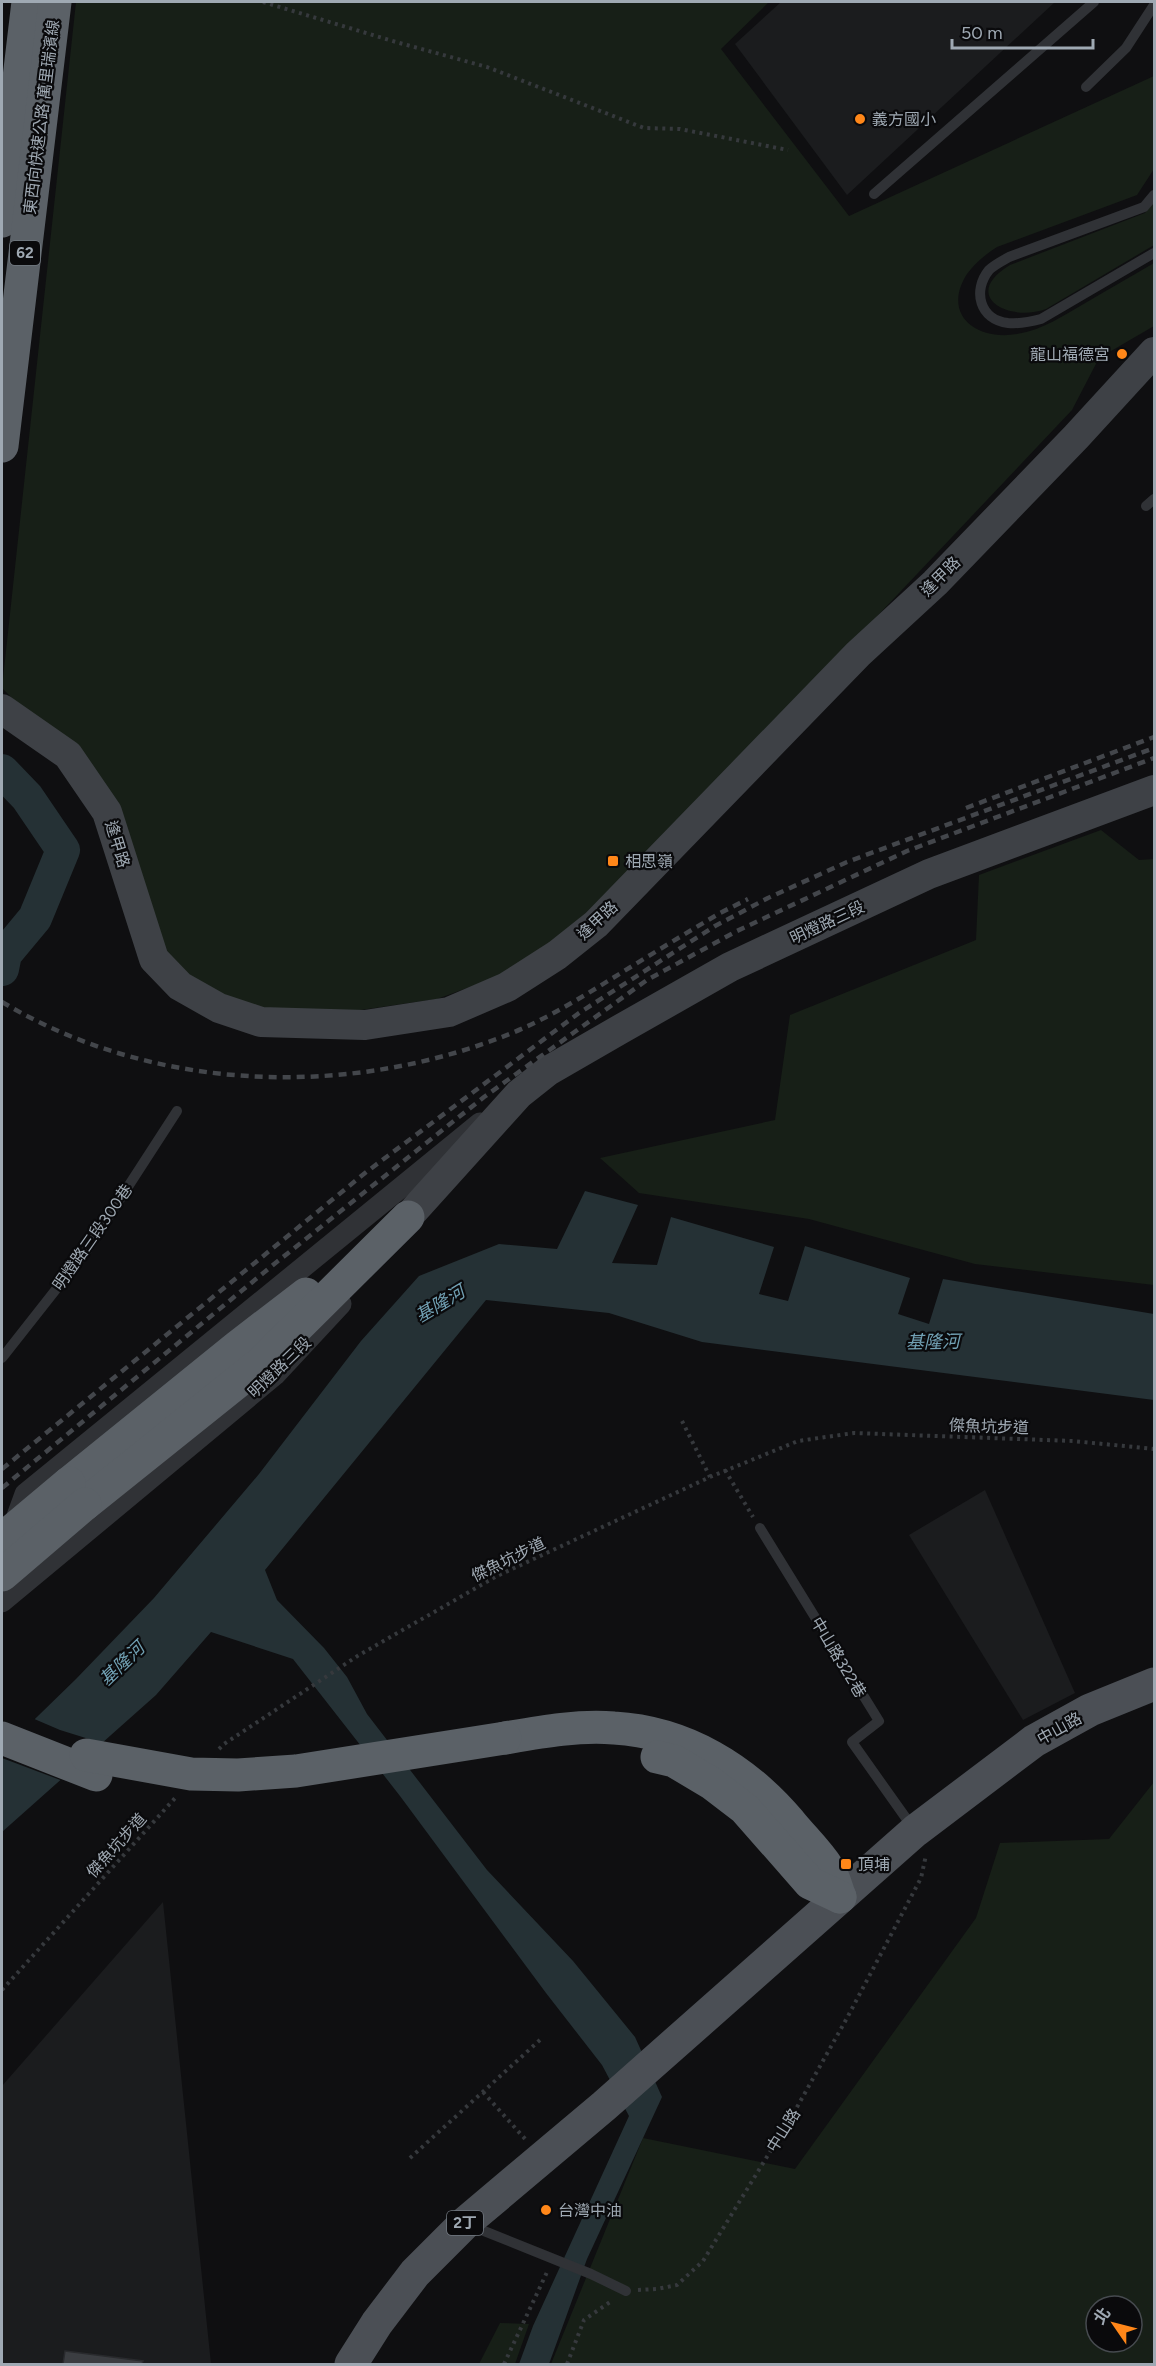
<svg xmlns="http://www.w3.org/2000/svg" width="1156" height="2366" font-family="Figtree,'Noto Sans TC',sans-serif">
	<style>
		.built { fill: #1b1c1e }
		.green { fill: #171f17; fill-rule: evenodd }
		.water { fill: #253135 }
		.pier { fill: #0f0f11 }
		.lines { fill: none; stroke-linecap: round; stroke-linejoin: round }
		.river { stroke: #253135; stroke-width: 34 }
		.building { fill: #3b3d41; stroke: #292a2d; stroke-width: 1.5 }
		.path { stroke: #36393d; stroke-width: 4; stroke-dasharray: 3 4.5; stroke-linecap: butt }
		.lane { stroke: #303236; stroke-width: 10 }
		.street { stroke: #303236; stroke-width: 21 }
		.secondary { stroke: #3e4146; stroke-width: 30 }
		.primary { stroke: #4b4f55; stroke-width: 33 }
		.highway { stroke: #5b6167; stroke-width: 33 }
		.rail { stroke: #43464b; stroke-width: 4.5; stroke-dasharray: 8 6; stroke-linecap: butt }
		.highway-bridge { stroke: #5b6167; stroke-width: 33 }
		.poi-dot { fill: #ff8719; stroke: #0a0a0c; stroke-width: 2 }
		.labels { text-anchor: middle; stroke-width: 4.5; stroke-linejoin: round; paint-order: stroke }
		.shield { fill: #0a0a0c; stroke: #727981; stroke-width: 1.5 }
		.shield-label { font-size: 15px; font-weight: bold; fill: #9fa9b3 }
		.street-label { font-size: 16px; fill: #9fa9b3; stroke: #0a0a0c }
		.poi-label { font-size: 16px; fill: #9fa9b3; stroke: #0a0a0c; text-anchor: start }
		.water-label { font-size: 18px; font-style: italic; fill: #71a0b3; stroke: #0a0a0c }
	</style>
	<rect width="100%" height="100%" fill="#0f0f11"/>
	<g class="built">
		<polygon points="781,2 1055,2 847,195 735,44"/>
		<polygon points="985,1490 1075,1693 1023,1720 909,1535"/>
		<polygon points="163,1902 211,2364 2,2364 2,2086"/>
	</g>
	<g class="green">
		<path d="M76 2H769L721 49 849 216 1154 76V169L1137 195 997 247C986 254 975 263 967 274 941 315 977 341 1017 334 1043 330 1064 315 1087 302 1109 289 1132 276 1154 263V326L1099 358 1072 410 557 955 437 999 270 1023 175 987 87 773 2 688Z"/>
		<path d="M1154 202V245L1046 309C1007 323 960 295 1010 265L1145 213Z"/>
		<polygon points="1101,830 1139,860 1154,859 1154,1285 975,1264 809,1219 639,1193 600,1158 775,1120 790,1015 976,940 979,875"/>
		<path d="M1154 1782V2364H551L643 2138 795 2169 976 1918 1000 1843 1109 1839ZM1096 2306H1132V2342H1096Z"/>
		<polygon points="500,2323 529,2324 515,2364 479,2364"/>
	</g>
	<polygon class="water" points="585,1191 638,1205 612,1263 657,1265 671,1217 774,1247 759,1294 788,1301 805,1246 910,1278 898,1314 929,1324 943,1279 1154,1314 1154,1400 702,1342 609,1313 486,1300 265,1570 277,1600 324,1648 347,1677 367,1714 487,1870 573,1961 635,2037 662,2097 587,2259 549,2364 519,2364 533,2326 629,2116 602,2065 546,1993 400,1796 293,1659 211,1632 156,1695 2,1832 2,1751 76,1679 154,1598 259,1474 361,1341 419,1276 499,1244 557,1249"/>
	<polygon class="pier" points="32,1718 60,1730 105,1744 63,1781 2,1758 2,1747"/>
	<g class="lines">
		<polyline class="river" points="2,771 27,797 63,850 35,918 5,954 2,969"/>
	</g>
	<polygon class="building" points="65,2351 143,2361 142,2364 63,2364"/>
	<g class="lines">
		<g class="path">
			<polyline points="263,2 396,42 487,67 644,128 680,129 788,150"/>
			<polyline points="682,1421 710,1477"/>
			<polyline points="725,1470 753,1517"/>
			<polyline points="219,1749 224,1744 359,1655 497,1576 710,1477 798,1441 854,1433 1073,1441 1154,1449"/>
			<polyline points="2,1990 176,1797"/>
			<polyline points="483,2092 526,2140"/>
			<polyline points="410,2158 540,2040"/>
			<polyline points="638,2290 657,2289 677,2285 703,2261 792,2116 847,2018 921,1878 926,1855"/>
			<polyline points="504,2364 548,2270"/>
			<polyline points="567,2364 584,2320 613,2300"/>
		</g>
		<g class="lane">
			<polyline points="1086,87 1126,48 1154,5"/>
			<polyline points="874,194 1094,2"/>
			<path d="M1154 195 1144 207 1009 257C1002 261 994 265 989 270 972 291 980 320 1008 323 1020 324 1030 322 1041 319L1154 253"/>
			<polyline points="1146,506 1154,499"/>
			<polyline points="2,1358 87,1250 177,1111"/>
			<polyline points="760,1528 879,1721 852,1742 913,1828"/>
			<polyline points="469,2225 591,2274 626,2291"/>
		</g>
		<g class="street">
			<polyline points="13,1527 25,1494 480,1123"/>
			<polyline points="2,1602 275,1375 341,1304"/>
		</g>
		<g class="secondary">
			<polyline points="2,709 68,755 107,812 154,959 180,986 219,1008 261,1022 365,1025 449,1012 507,987 557,955 596,924 858,654 935,583 1076,437 1154,352"/>
			<polyline points="408,1217 519,1094 548,1071 619,1030 730,967 929,874 1154,790"/>
		</g>
		<polyline class="primary" points="351,2364 377,2323 415,2273 465,2223 604,2106 915,1831 1034,1741 1090,1710 1154,1684"/>
		<g class="highway">
			<polyline points="2,221 28,2"/>
			<polyline points="2,446 55,2"/>
			<polyline points="69,1483 237,1347 306,1294"/>
			<polyline points="85,1504 261,1363 408,1217"/>
			<polyline points="2,1738 96,1775"/>
			<path d="M505 1738C540 1732 578 1725 614 1728 685 1732 745 1769 790 1822 802 1837 818 1852 828 1868 834 1876 836 1888 840 1897"/>
			<polyline points="657,1757 674,1761 711,1783 745,1809 810,1883 840,1897"/>
		</g>
		<g class="rail">
			<polyline points="966,808 1154,737"/>
			<path d="M2 1002C154 1093 350 1099 512 1033 546 1019 577 1000 608 981 645 958 683 935 720 913L748 899"/>
			<polyline points="2,1469 365,1173 579,1013 715,926 768,898 847,862 1154,748"/>
			<polyline points="2,1488 273,1265 484,1097 647,980 737,931 907,851 1154,758"/>
		</g>
		<g class="highway-bridge">
			<polyline points="2,1539 69,1483"/>
			<polyline points="2,1575 85,1504"/>
			<polyline points="86,1755 191,1774 238,1775 296,1771 505,1738"/>
		</g>
	</g>
	<g class="poi-dot">
		<circle cx="860" cy="119" r="6"/>
		<circle cx="1122" cy="354" r="6"/>
		<rect x="607" y="855" width="12" height="12" rx="3"/>
		<rect x="840" y="1858" width="12" height="12" rx="3"/>
		<circle cx="546" cy="2210" r="6"/>
	</g>
	<g class="labels">
		<g class="shield">
			<rect x="10" y="241" width="30" height="24" rx="4.5"/>
			<rect x="447" y="2211" width="36" height="24" rx="4.5"/>
		</g>
		<g class="shield-label">
			<text x="25" y="258">62</text>
			<text x="465" y="2228">2丁</text>
		</g>
		<g class="street-label">
			<text transform="translate(41 117) rotate(-83)" y="6">東西向快速公路 萬里瑞濱線</text>
			<text transform="translate(940 576) rotate(-45)" y="6">逢甲路</text>
			<text transform="translate(118 844) rotate(73)" y="6">逢甲路</text>
			<text transform="translate(597 920) rotate(-43)" y="6">逢甲路</text>
			<text transform="translate(827 922) rotate(-25)" y="6">明燈路三段</text>
			<text transform="translate(92 1237) rotate(-55)" y="6">明燈路三段300巷</text>
			<text transform="translate(279 1367) rotate(-44)" y="6">明燈路三段</text>
			<text transform="translate(989 1426) rotate(2)" y="6">傑魚坑步道</text>
			<text transform="translate(508 1559) rotate(-26)" y="6">傑魚坑步道</text>
			<text transform="translate(839 1657) rotate(59)" y="6">中山路322巷</text>
			<text transform="translate(1059 1728) rotate(-29)" y="6">中山路</text>
			<text transform="translate(116 1845) rotate(-48)" y="6">傑魚坑步道</text>
			<text transform="translate(783 2130) rotate(-58)" y="6">中山路</text>
		</g>
		<g class="poi-label">
			<text x="872" y="125">義方國小</text>
			<text x="1110" y="360" text-anchor="end">龍山福德宮</text>
			<text x="625" y="867">相思嶺</text>
			<text x="858" y="1870">頂埔</text>
			<text x="558" y="2216">台灣中油</text>
		</g>
		<g class="water-label">
			<text transform="translate(440 1304) rotate(-31)" y="6">基隆河</text>
			<text transform="translate(933 1342) rotate(-1)" y="6">基隆河</text>
			<text transform="translate(122 1664) rotate(-44)" y="6">基隆河</text>
		</g>
	</g>
	<rect width="1156" height="2366" fill="none" stroke="#9fa9b3" stroke-width="6"/>
	<g transform="translate(1114 2324) rotate(305)"><circle r="28" fill="#0a0a0c" stroke="#464a4f" stroke-width="1.5"/>
	<path d="M0-4.5L10 22L0 15L-10 22Z" fill="#ff8719"/>
	<text y="-9" font-size="16" font-weight="bold" text-anchor="middle" fill="#9fa9b3">北</text>
	</g>
	<path d="M952 39v9h141v-9" fill="none" stroke="#9fa9b3" stroke-width="3"/>
	<text x="961" y="39" font-size="18" fill="#9fa9b3" stroke="#0a0a0c" stroke-width="4.5" paint-order="stroke">50 m</text>
</svg>
